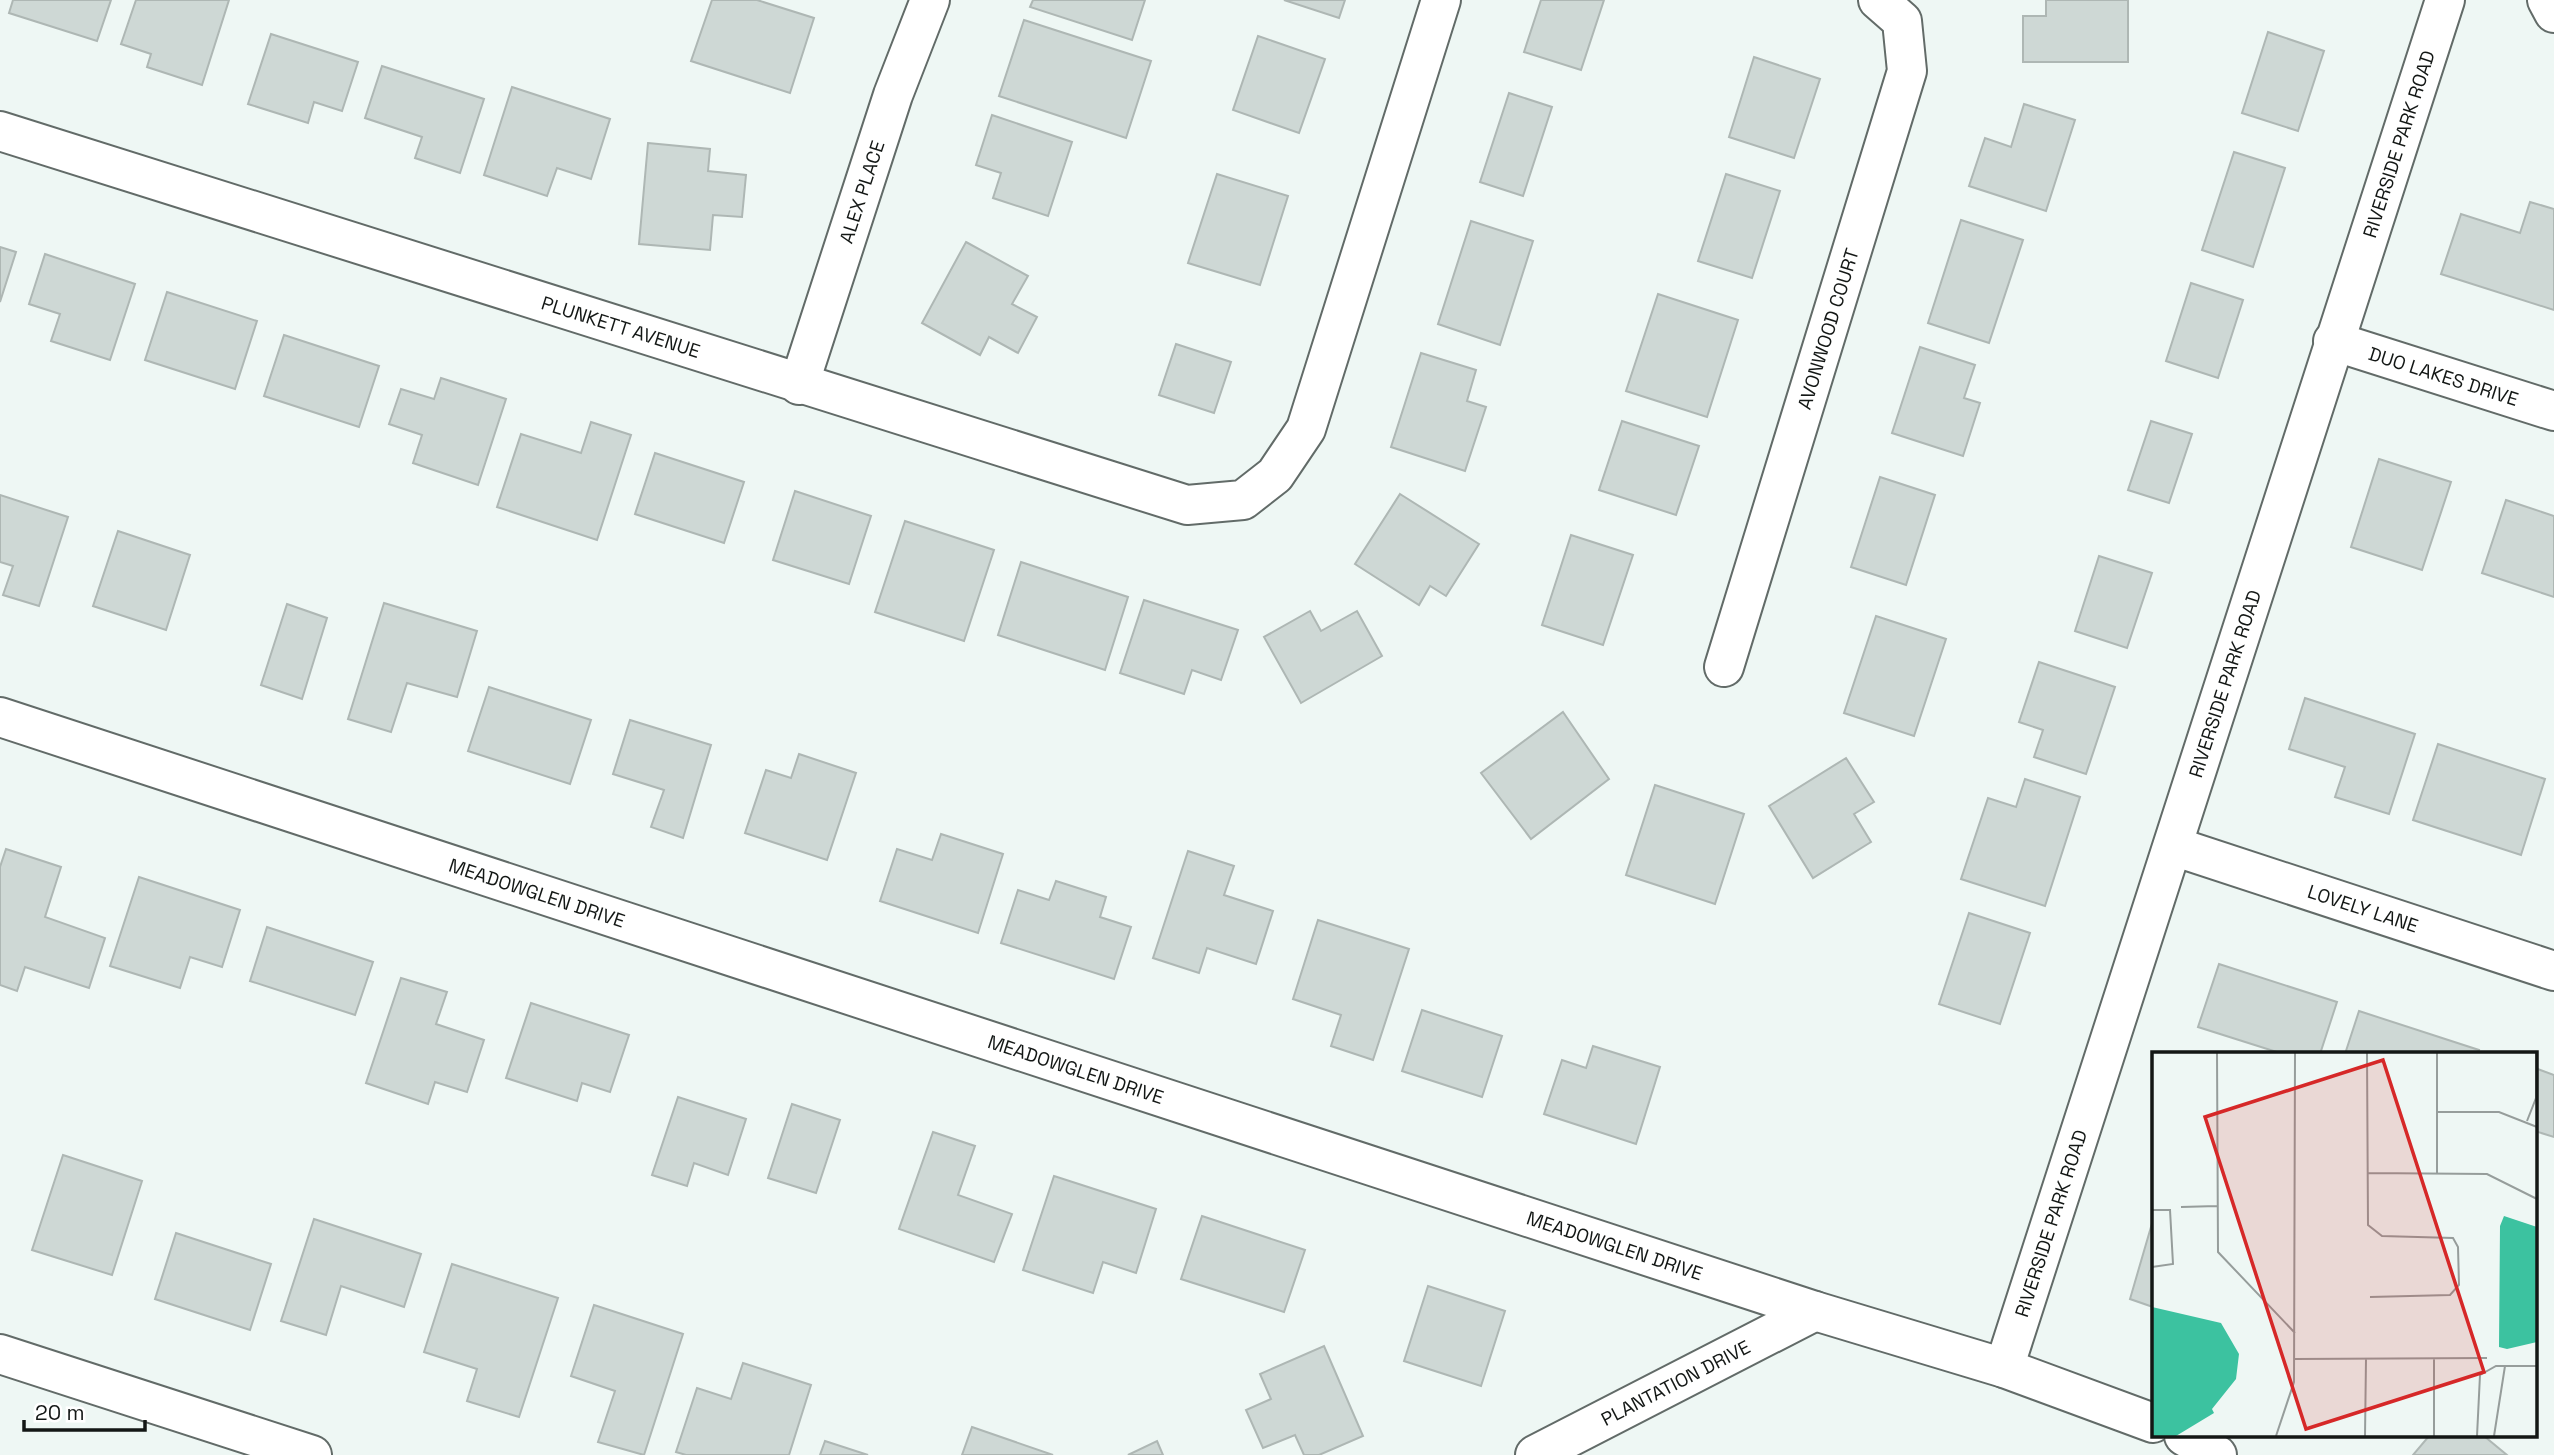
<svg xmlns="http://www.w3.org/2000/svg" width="2554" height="1455" font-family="'Space Grotesk',sans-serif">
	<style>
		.building { fill: #ced8d5; stroke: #aeb7b4; stroke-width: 2 }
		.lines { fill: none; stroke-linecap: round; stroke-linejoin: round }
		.minor-casing { stroke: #626b68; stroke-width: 42 }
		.minor { stroke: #fff; stroke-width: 38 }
		.labels { text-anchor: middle; stroke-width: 5; stroke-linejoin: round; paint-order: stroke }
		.street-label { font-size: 19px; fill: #131715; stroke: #fff }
		.inset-road { fill: none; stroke: #969d9b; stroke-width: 2 }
		.view { fill: #d62828; fill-opacity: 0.15; stroke: #d62828; stroke-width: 3.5 }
		.inset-edge { fill: none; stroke: #131715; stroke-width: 3.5 }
	</style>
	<rect width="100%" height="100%" fill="#eef7f4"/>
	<g class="building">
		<polygon points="13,0 111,0 97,41 9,13"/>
		<polygon points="136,0 229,0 202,85 147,67 151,54 121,44"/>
		<polygon points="712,0 757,0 814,18 790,93 691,61"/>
		<polygon points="1033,0 1145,0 1132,40 1030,7"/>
		<polygon points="1284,0 1345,0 1339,18"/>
		<polygon points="1541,0 1604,0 1581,70 1524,52"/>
		<polygon points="2046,0 2128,0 2128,62 2023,62 2023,16 2046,16"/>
		<polygon points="1024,20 1151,61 1126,138 999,96"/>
		<polygon points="2268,32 2324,51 2298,131 2242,113"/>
		<polygon points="271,34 358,62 342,111 314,102 308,123 248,104"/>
		<polygon points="1258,36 1325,59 1299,133 1233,110"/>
		<polygon points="1754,57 1820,79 1794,158 1729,137"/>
		<polygon points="382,66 484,99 460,173 415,158 422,137 365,118"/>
		<polygon points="512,87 610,119 591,179 557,168 547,196 484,175"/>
		<polygon points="1509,93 1552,107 1523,196 1480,182"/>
		<polygon points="2024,104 2075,120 2046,211 1969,186 1985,138 2011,147"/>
		<polygon points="992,115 1072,142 1048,216 993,198 1001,173 976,165"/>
		<polygon points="648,143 710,149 708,171 746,175 742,217 713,215 710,250 639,244"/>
		<polygon points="2234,152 2285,168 2253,267 2202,250"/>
		<polygon points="1217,174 1288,196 1260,285 1188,263"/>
		<polygon points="1726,174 1780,191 1752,278 1698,261"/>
		<polygon points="2530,202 2554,209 2554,310 2441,274 2461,214 2520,233"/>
		<polygon points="1961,220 2023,240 1989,343 1928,323"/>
		<polygon points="1471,221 1533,241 1500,345 1438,324"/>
		<polygon points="966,242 1028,276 1012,304 1037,317 1018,353 989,337 980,355 922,323"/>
		<polygon points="0,247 16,252 0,302"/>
		<polygon points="45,254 135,284 110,360 51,341 60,314 29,304"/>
		<polygon points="2191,283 2243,300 2218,378 2166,361"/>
		<polygon points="167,292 257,321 235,389 145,360"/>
		<polygon points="1658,294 1738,320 1707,417 1626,391"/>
		<polygon points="284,335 379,366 359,427 264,396"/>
		<polygon points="1176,344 1231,362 1214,413 1159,395"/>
		<polygon points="1920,347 1975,365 1964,398 1980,403 1963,456 1892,433"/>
		<polygon points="1421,353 1476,370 1467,401 1486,407 1465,471 1391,447"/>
		<polygon points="441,378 506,399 478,485 413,463 422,435 389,424 401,389 434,399"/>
		<polygon points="1622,421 1699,446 1676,515 1599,490"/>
		<polygon points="2151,421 2192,434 2169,503 2128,490"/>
		<polygon points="591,422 631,435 597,540 497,507 521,434 581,453"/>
		<polygon points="655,453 744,482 724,543 635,514"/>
		<polygon points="2379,459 2451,482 2422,570 2351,547"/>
		<polygon points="1880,477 1935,495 1906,585 1851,567"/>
		<polygon points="795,491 871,516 849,584 773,560"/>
		<polygon points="1400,494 1479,544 1446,596 1430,586 1419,605 1355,564"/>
		<polygon points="0,495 68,517 39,606 3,595 13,566 0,562"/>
		<polygon points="2506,500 2554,516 2554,597 2482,573"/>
		<polygon points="905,521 994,550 964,641 875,612"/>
		<polygon points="118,531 190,555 166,630 93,606"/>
		<polygon points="1571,535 1633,555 1603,645 1542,625"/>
		<polygon points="2099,556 2152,573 2127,648 2075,631"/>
		<polygon points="1021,562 1128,597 1105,670 998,635"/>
		<polygon points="1144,600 1238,630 1221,680 1192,670 1184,694 1120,673"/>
		<polygon points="384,603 477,631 457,697 407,683 391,732 348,719"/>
		<polygon points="287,604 327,618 302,699 261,685"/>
		<polygon points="1310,611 1321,631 1357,611 1382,656 1301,703 1264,637"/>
		<polygon points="1876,616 1946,639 1914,736 1844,713"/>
		<polygon points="2039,662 2115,687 2086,774 2034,757 2043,730 2019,722"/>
		<polygon points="489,687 591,720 570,784 468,751"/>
		<polygon points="2305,698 2415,734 2389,814 2335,797 2345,767 2289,749"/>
		<polygon points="1563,712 1609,779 1531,839 1481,773"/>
		<polygon points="630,720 711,745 683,838 651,827 664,790 613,774"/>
		<polygon points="2438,744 2545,779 2521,855 2413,820"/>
		<polygon points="799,754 856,773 827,860 745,833 766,770 791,778"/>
		<polygon points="1846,758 1874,802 1854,814 1871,842 1813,878 1769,806"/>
		<polygon points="2025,779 2080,797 2045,906 1961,879 1988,798 2016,807"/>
		<polygon points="1655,785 1744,814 1715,904 1626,875"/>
		<polygon points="941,834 1003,854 978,933 880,901 897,849 932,860"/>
		<polygon points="6,849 61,867 45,917 105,938 89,988 25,967 17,991 0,985 0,867"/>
		<polygon points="1188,851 1234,866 1224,895 1273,911 1256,964 1207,948 1199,973 1153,958"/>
		<polygon points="139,877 240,910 222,967 190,957 180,988 110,966"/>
		<polygon points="1056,881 1106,897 1100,917 1131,927 1114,979 1001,943 1018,890 1049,900"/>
		<polygon points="1969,913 2030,933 2000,1024 1939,1004"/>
		<polygon points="1318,920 1409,949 1373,1060 1331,1046 1341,1015 1293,999"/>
		<polygon points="267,927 373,962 355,1015 250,981"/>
		<polygon points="2219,964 2337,1002 2320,1054 2283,1054 2198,1027"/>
		<polygon points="401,978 447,992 436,1024 484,1040 467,1092 435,1082 428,1104 366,1083"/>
		<polygon points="531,1003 629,1035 610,1092 582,1083 577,1101 506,1078"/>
		<polygon points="1422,1010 1502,1036 1482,1097 1402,1071"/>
		<polygon points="2359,1011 2479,1050 2478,1054 2345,1054"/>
		<polygon points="1593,1046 1660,1067 1636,1144 1544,1114 1562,1060 1586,1068"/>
		<polygon points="2535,1068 2554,1075 2554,1137 2535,1131"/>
		<polygon points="678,1097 746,1119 728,1175 694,1163 687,1186 652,1175"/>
		<polygon points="792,1104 840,1120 816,1193 768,1178"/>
		<polygon points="933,1132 975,1146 958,1195 1012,1214 994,1262 899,1229"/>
		<polygon points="63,1155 142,1181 112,1275 32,1250"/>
		<polygon points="1054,1176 1156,1209 1136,1273 1103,1262 1093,1293 1023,1270"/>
		<polygon points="1202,1216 1305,1250 1284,1312 1181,1279"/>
		<polygon points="314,1219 421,1254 404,1307 341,1286 326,1335 281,1321"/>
		<polygon points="2153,1220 2153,1307 2130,1299"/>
		<polygon points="176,1233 271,1264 250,1330 155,1299"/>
		<polygon points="452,1264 558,1298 519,1417 467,1401 477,1369 424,1352"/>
		<polygon points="1428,1286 1505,1311 1481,1386 1404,1361"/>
		<polygon points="594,1305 683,1334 644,1455 598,1442 615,1391 571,1376"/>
		<polygon points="1324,1346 1363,1436 1319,1455 1304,1455 1295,1435 1263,1448 1246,1410 1271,1399 1260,1374"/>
		<polygon points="743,1363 811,1385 789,1455 686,1455 676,1452 697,1388 731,1399"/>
		<polygon points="972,1427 1053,1455 962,1455"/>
		<polygon points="2429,1436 2484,1436 2507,1455 2413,1455"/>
		<polygon points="825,1441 868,1455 820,1455"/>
		<polygon points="1157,1441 1163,1455 1128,1455"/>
	</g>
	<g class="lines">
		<g class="minor-casing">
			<g id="minor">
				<polyline points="2547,0 2554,13"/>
				<path id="s1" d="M0 131 1187 505 1243 500 1275 475 1306 429 1441 0"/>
				<path id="s2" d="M2333 341 2554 411"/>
				<path id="s3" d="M799 385 893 95 930 0"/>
				<path id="s4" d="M1724 667 1907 71 1902 21 1878 0"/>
				<path id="s5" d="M0 717 1815 1311 2004 1368 2153 1423"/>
				<path id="s6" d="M2173 846 2554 971"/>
				<polyline points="0,1354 312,1455"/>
				<path id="s7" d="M2004 1368 2445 0"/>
				<polyline points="2184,1436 2217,1455"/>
				<path id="s8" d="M1535 1455 1815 1311"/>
			</g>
		</g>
		<use href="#minor" class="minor"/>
	</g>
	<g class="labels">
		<g class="street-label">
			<text dy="7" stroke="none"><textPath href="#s7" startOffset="1286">RIVERSIDE PARK ROAD</textPath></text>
			<text dy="7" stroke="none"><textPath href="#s3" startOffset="203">ALEX PLACE</textPath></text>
			<text dy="7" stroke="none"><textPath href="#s1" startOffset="651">PLUNKETT AVENUE</textPath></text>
			<text dy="7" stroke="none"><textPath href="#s4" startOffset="354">AVONWOOD COURT</textPath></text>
			<text dy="7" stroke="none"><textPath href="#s2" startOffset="116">DUO LAKES DRIVE</textPath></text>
			<text dy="7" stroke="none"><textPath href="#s7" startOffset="719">RIVERSIDE PARK ROAD</textPath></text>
			<text dy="7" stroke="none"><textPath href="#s5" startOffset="565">MEADOWGLEN DRIVE</textPath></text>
			<text dy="7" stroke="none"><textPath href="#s6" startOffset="200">LOVELY LANE</textPath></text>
			<text dy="7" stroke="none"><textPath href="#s5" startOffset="1132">MEADOWGLEN DRIVE</textPath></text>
			<text dy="7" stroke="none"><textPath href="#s7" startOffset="152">RIVERSIDE PARK ROAD</textPath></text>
			<text dy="7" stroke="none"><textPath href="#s5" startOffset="1699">MEADOWGLEN DRIVE</textPath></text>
			<text dy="7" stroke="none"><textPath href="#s8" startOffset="158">PLANTATION DRIVE</textPath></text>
		</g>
	</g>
	<g transform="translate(2152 1052)">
		<rect width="385" height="385" fill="#eef7f4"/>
		<path d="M352 164 385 175V290L355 297 347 295 348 174ZM0 255 69 271 87 302 84 327 60 357 62 361 24 384H0Z" fill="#3cc2a0"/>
		<path class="inset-road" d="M65 1 66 200 143 281M215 1 216 173 230 184 301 186 306 195 307 233 298 243 218 245M285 1V122M286 60H347L385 75M375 69 384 46V1M215 121 335 122 385 147M29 155 65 154M0 158H18L21 212 0 215M143 307 335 306M124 384 142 330 143 1M213 384 214 307M282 384V306M325 384 328 323 344 314H385M342 384 353 314"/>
		<path class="view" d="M231 8 332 320 154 377 53 65Z"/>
		<rect width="385" height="385" class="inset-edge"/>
	</g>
	<path d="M24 1420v10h121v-10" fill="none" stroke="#131715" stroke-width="3.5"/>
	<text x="35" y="1420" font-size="21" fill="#131715" stroke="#ffffff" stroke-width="5" paint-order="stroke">20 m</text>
</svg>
